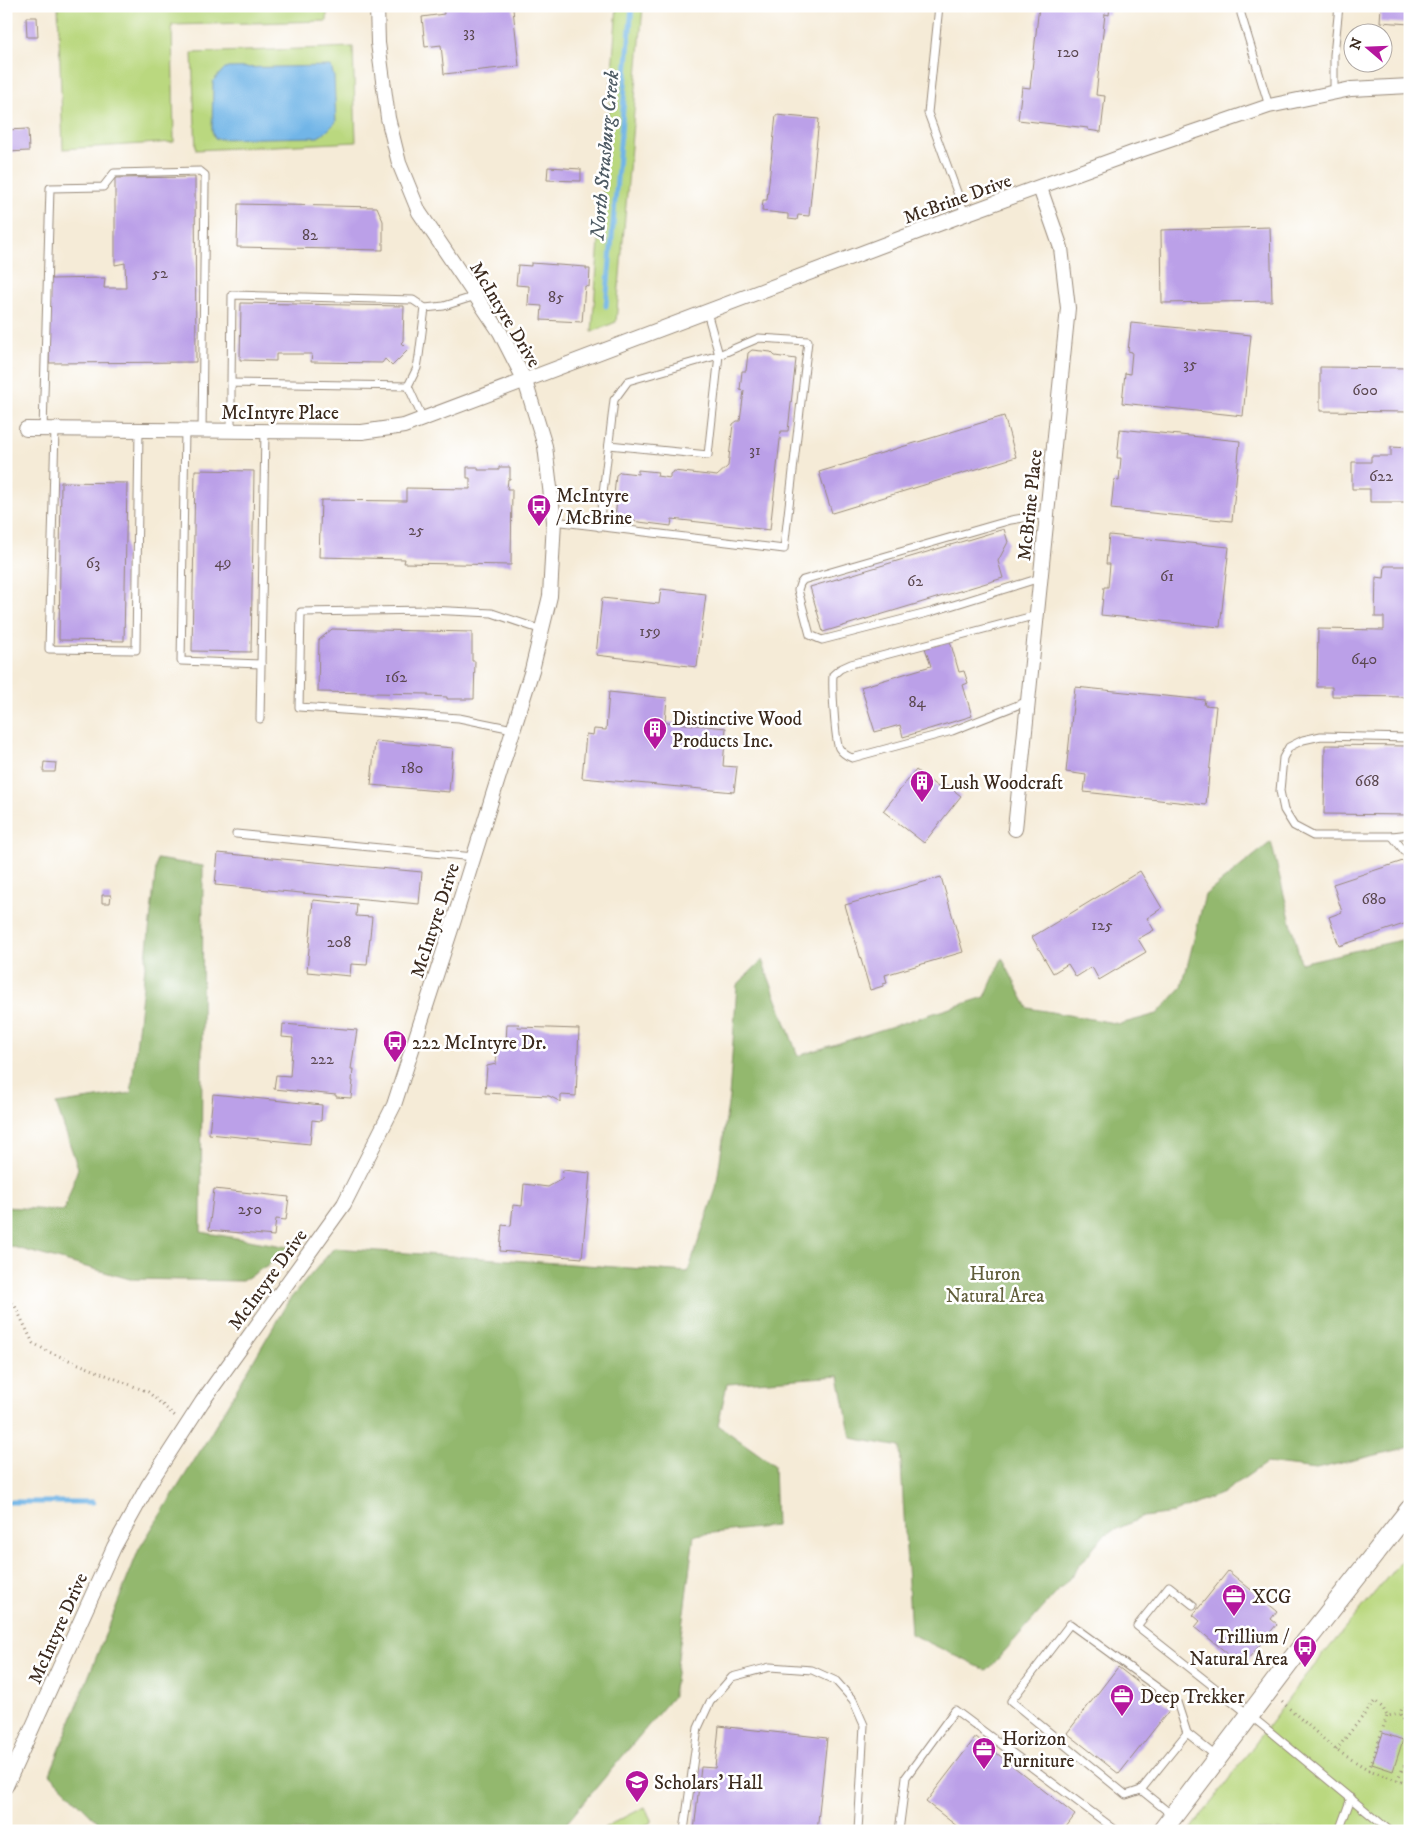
<svg xmlns="http://www.w3.org/2000/svg" width="1416" height="1837" font-family="'IM FELL DW Pica',serif">
	<style>
		.green { fill: #bad87f; stroke: #7a814e }
		.forest { fill: #93b86e; stroke: #677146 }
		.water { fill: #71b5e7; stroke: #567082 }
		.lines { fill: none; stroke-linecap: round; stroke-linejoin: round }
		.stream { stroke: #71b5e7; stroke-width: 5 }
		.building { fill: #bba0e8 }
		.lane-casing { stroke: #988a7a; stroke-width: 9 }
		.street-casing { stroke: #988a7a; stroke-width: 16 }
		.secondary-casing { stroke: #988a7a; stroke-width: 21 }
		.path { stroke: #988a7a; stroke-width: 3; stroke-dasharray: 1 4; stroke-linecap: butt }
		.lane { stroke: #fff; stroke-width: 7 }
		.street { stroke: #fff; stroke-width: 14 }
		.secondary { stroke: #fff; stroke-width: 19 }
		.labels { text-anchor: middle; stroke-width: 5; stroke-linejoin: round; paint-order: stroke }
		.number-label { font-size: 16px; fill: #5b4850 }
		.street-label { font-size: 19px; fill: #3b2a1e; stroke: #fff }
		.poi-label { font-size: 19px; fill: #3b2a1e; stroke: #fff; text-anchor: start }
		.park-label { font-size: 19px; fill: #615e3b; stroke: #fff }
		.water-label { font-size: 20px; font-style: italic; fill: #4e5b64; stroke: #fff }
	</style>
	<rect width="100%" height="100%" fill="#fff"/>
	<filter id="ink" filterUnits="userSpaceOnUse"><feTurbulence type="fractalNoise" baseFrequency=".02" numOctaves="2"/><feDisplacementMap in="SourceGraphic" scale="10" xChannelSelector="R" yChannelSelector="G"/><feConvolveMatrix kernelMatrix="1 2 1 2 8 2 1 2 1" color-interpolation-filters="sRGB"/></filter>
	<filter id="wash" filterUnits="userSpaceOnUse"><feTurbulence type="fractalNoise" baseFrequency=".0096" numOctaves="4" result="noise"/><feDisplacementMap in="SourceGraphic" scale="20" xChannelSelector="R" yChannelSelector="G"/><feGaussianBlur stdDeviation="1.12" result="paint"/><feColorMatrix in="noise" values="0 0 0 0 0 0 0 0 0 0 0 0 0 0 0 0 0 1.4 0 .05"/><feComposite in="paint" operator="in"/></filter>
	<g filter="url(#wash)">
		<rect width="100%" height="100%" fill="#f5ebd7"/>
		<g class="green">
			<polygon points="58,6 327,6 327,21 172,25 174,142 63,149"/>
			<polygon points="617,6 643,6 616,322 592,332"/>
			<polygon points="353,47 356,142 196,150 192,53"/>
			<polygon points="1410,1550 1410,1831 1190,1831 1305,1677"/>
			<polygon points="645,1807 652,1822 634,1831 606,1831 604,1828"/>
		</g>
		<g class="forest">
			<polygon points="1271,842 1301,963 1410,938 1410,1447 1316,1469 1266,1463 1223,1493 1174,1513 1143,1517 1104,1535 1067,1581 987,1671 911,1634 900,1447 851,1438 839,1376 727,1384 718,1425 774,1465 776,1526 694,1535 673,1696 560,1831 107,1831 50,1774 139,1549 207,1440 289,1300 334,1248 688,1272 716,1189 729,1097 737,985 762,960 798,1056 985,997 1002,958 1028,1008 1120,1024 1157,1014 1182,987 1205,895"/>
			<polygon points="157,859 203,866 201,1232 295,1248 242,1281 130,1279 6,1245 6,1207 64,1211 78,1168 56,1104 131,1093"/>
		</g>
		<polygon class="water" points="331,66 334,77 336,122 326,132 318,137 215,139 212,131 213,81 225,68"/>
		<g class="lines">
			<g class="stream">
				<polyline points="606,306 632,6"/>
				<polyline points="6,1502 93,1502"/>
			</g>
		</g>
		<g id="blocks">
			<g class="building">
				<polygon points="526,6 513,9 519,66 444,74 441,45 425,47 422,17 444,14 443,7"/>
				<polygon points="1039,6 1110,6 1109,15 1105,14 1096,95 1105,96 1101,132 1088,130 1088,128 1018,120 1022,87 1030,88"/>
				<polygon points="1381,6 1410,6 1410,24 1380,22"/>
				<polygon points="26,17 37,17 38,37 27,37"/>
				<polygon points="776,115 819,119 809,216 798,215 797,220 788,219 788,214 762,211 763,200 767,200"/>
				<polygon points="28,129 29,151 6,152 6,130"/>
				<polygon points="548,167 581,169 581,181 547,180"/>
				<polygon points="195,177 196,362 49,363 50,279 105,278 104,288 126,288 125,263 115,265 115,178"/>
				<polygon points="238,204 377,207 383,221 383,250 237,247"/>
				<polygon points="1270,227 1272,301 1162,303 1161,230"/>
				<polygon points="531,263 586,267 586,269 590,269 589,287 585,286 582,322 541,320 542,306 528,305 529,286 516,285 518,265 531,266"/>
				<polygon points="241,303 404,306 403,341 401,343 408,350 392,366 385,359 382,363 311,362 312,354 276,354 276,361 240,360"/>
				<polygon points="1131,323 1251,335 1243,416 1122,403 1125,373 1130,374 1132,352 1128,351"/>
				<polygon points="752,350 771,352 775,356 796,359 788,431 781,431 770,530 672,519 671,526 615,519 617,499 614,495 616,475 620,472 638,474 638,470 658,472 657,476 670,478 670,474 674,471 717,476 728,466 733,424 737,421 740,421 744,391 740,390 742,371 746,371 748,353"/>
				<polygon points="1320,367 1410,368 1410,412 1320,411"/>
				<polygon points="1004,416 1016,457 832,513 819,472"/>
				<polygon points="1120,429 1240,441 1232,521 1111,509 1114,480 1119,481 1121,458 1117,458"/>
				<polygon points="1391,447 1410,448 1410,502 1370,502 1370,489 1352,489 1352,462 1371,462 1371,456 1391,456"/>
				<polygon points="467,467 478,467 478,470 499,470 499,467 510,467 510,479 508,479 507,489 512,489 511,565 404,563 405,559 319,557 321,500 406,501 406,488 470,489 470,478 467,478"/>
				<polygon points="195,470 254,471 251,652 192,651"/>
				<polygon points="61,482 127,483 124,641 59,640"/>
				<polygon points="1004,529 1008,542 998,561 1003,578 823,632 810,587"/>
				<polygon points="1109,535 1229,547 1220,627 1101,615 1104,587 1108,587 1110,564 1106,564"/>
				<polygon points="1385,566 1410,566 1410,697 1332,696 1332,687 1317,687 1318,629 1384,630 1384,617 1375,617 1376,577 1384,578"/>
				<polygon points="661,589 706,594 697,667 596,655 602,598 659,604"/>
				<polygon points="332,629 472,632 472,661 475,661 474,699 447,699 447,697 428,696 428,694 318,692 319,640"/>
				<polygon points="950,641 959,672 964,671 968,683 963,685 972,716 903,737 900,725 875,732 861,687 931,666 925,648"/>
				<polygon points="1075,687 1205,700 1204,705 1216,706 1206,805 1084,792 1086,775 1066,772"/>
				<polygon points="609,692 667,698 665,722 726,728 723,766 737,767 734,792 582,778 586,734 593,735 594,729 606,730"/>
				<polygon points="375,741 453,748 449,792 371,785"/>
				<polygon points="1325,745 1410,746 1410,815 1324,814"/>
				<polygon points="44,762 56,763 55,772 43,772"/>
				<polygon points="916,770 938,787 943,782 961,796 924,843 883,811"/>
				<polygon points="218,853 422,872 419,904 215,885"/>
				<polygon points="1403,861 1406,868 1410,872 1410,922 1339,946 1329,917 1342,912 1333,884"/>
				<polygon points="1140,871 1162,908 1147,918 1154,930 1138,939 1146,952 1099,980 1092,967 1076,977 1068,964 1053,973 1032,937"/>
				<polygon points="941,877 963,952 885,975 887,983 883,984 883,986 870,990 845,905"/>
				<polygon points="102,895 111,895 110,903 102,903"/>
				<polygon points="313,900 357,904 356,916 372,917 367,965 351,964 350,976 307,972"/>
				<polygon points="283,1024 357,1030 351,1069 353,1069 352,1081 353,1081 351,1098 336,1097 336,1095 274,1089 276,1075 290,1076 293,1038 282,1037"/>
				<polygon points="507,1024 519,1024 518,1027 579,1029 576,1096 561,1095 561,1102 549,1096 485,1093 487,1066 496,1064 497,1045 506,1043"/>
				<polygon points="213,1094 322,1105 321,1121 312,1120 310,1144 209,1134"/>
				<polygon points="563,1170 590,1173 582,1258 500,1251 502,1225 511,1226 513,1205 522,1206 524,1184 548,1187 562,1179"/>
				<polygon points="214,1189 289,1197 286,1220 276,1219 274,1236 209,1230"/>
				<polygon points="1228,1571 1277,1611 1271,1619 1277,1624 1248,1659 1243,1655 1238,1662 1195,1627 1200,1621 1193,1615"/>
				<polygon points="1118,1667 1171,1708 1119,1774 1067,1733"/>
				<polygon points="719,1726 827,1738 817,1831 694,1831 701,1767 715,1768"/>
				<polygon points="1383,1733 1403,1740 1393,1771 1372,1764"/>
				<polygon points="976,1737 1075,1815 1063,1831 955,1831 958,1827 926,1802"/>
			</g>
		</g>
	</g>
	<g filter="url(#ink)">
		<use href="#blocks" fill-opacity="0" stroke="#988a7a" stroke-width="1"/>
		<g class="lines">
			<g class="lane-casing">
				<g id="lane">
					<polyline points="939,6 928,113 965,214"/>
					<polyline points="1241,6 1241,14 1269,106"/>
					<polyline points="1334,92 1334,55 1339,6"/>
					<polyline points="425,308 444,306 476,296"/>
					<polyline points="231,383 232,295 413,300 425,308 419,356 417,368 408,386"/>
					<polyline points="55,429 49,649 136,650 139,430"/>
					<polyline points="43,430 50,188 103,187 114,173 200,171 205,175 205,185 202,431"/>
					<polyline points="185,430 181,661 261,664 265,431"/>
					<polyline points="231,431 231,383 408,386 423,419"/>
					<polyline points="609,445 708,455 719,355 707,312"/>
					<polyline points="554,521 784,549 808,341 759,338 719,355 628,381 614,400 599,527"/>
					<polyline points="1040,578 931,612 822,640 810,635 798,590 800,584 803,580 1011,520 1047,514"/>
					<path d="M1028 701 952 731 852 758C847 756 842 753 839 748 835 740 832 687 833 675L840 669 851 664 1037 615"/>
					<polyline points="260,719 261,664"/>
					<polyline points="513,729 459,718 299,707 301,612 429,610 492,613 542,630"/>
					<polyline points="1410,738 1321,736 1303,740 1289,747 1283,758 1280,791 1284,810 1294,826 1313,836 1392,836 1410,858"/>
					<polyline points="236,834 474,857"/>
					<polyline points="1392,836 1410,834"/>
					<polyline points="1193,1605 1169,1586 1137,1626 1262,1725 1390,1831"/>
					<polyline points="1187,1733 1141,1790 1126,1795 1011,1701 1070,1624 1177,1702 1187,1733 1217,1757"/>
					<polyline points="1141,1790 1172,1815"/>
					<polyline points="684,1831 698,1728 710,1702 732,1677 770,1667 812,1670 836,1681 853,1700 864,1725 858,1831"/>
					<polyline points="899,1831 906,1777 955,1710 1117,1831"/>
					<polyline points="1339,1831 1351,1798"/>
				</g>
			</g>
			<g class="street-casing">
				<g id="street">
					<polyline points="26,429 362,432 404,426 965,214 1132,153 1269,106 1351,89 1410,86"/>
					<polyline points="1015,829 1068,308 1061,248 1040,188"/>
					<polyline points="6,1786 114,1547 149,1484 202,1402 344,1204 394,1105 453,923 532,670 550,596 554,521 545,446 525,381 500,332 419,212 399,163 388,118 378,43 377,6"/>
				</g>
			</g>
			<g class="secondary-casing">
				<polyline id="secondary" points="1162,1831 1293,1658 1410,1509"/>
			</g>
			<g class="path">
				<polyline points="6,1295 15,1306 33,1343 49,1352 148,1392 175,1416"/>
				<polyline points="1282,1702 1336,1750 1369,1770 1410,1785"/>
				<polyline points="1407,1706 1407,1703 1410,1700"/>
				<polyline points="1410,1706 1402,1708 1400,1714 1402,1719 1410,1721"/>
				<polyline points="1336,1750 1375,1701 1383,1708 1387,1716 1400,1714"/>
				<polyline points="1369,1770 1387,1716"/>
				<polyline points="1397,1780 1410,1755"/>
			</g>
			<use href="#lane" class="lane"/>
			<use href="#street" class="street"/>
			<use href="#secondary" class="secondary"/>
		</g>
	</g>
	<defs>
		<g id="bus-pin" transform="scale(1.25)"><path d="M0 17L-7.5 6A9.5 9.5 0 1 1 7.5 6Z" fill="#b5179e" stroke="#fff"/><path d="M-5-6H5V4H4V6H2V4H-2V6H-4V4H-5ZM-3.5-4V0h7V-4ZM-3.5 1.2v1.5H-2V1.2ZM2 1.2v1.5H3.5V1.2Z" fill="#fff"/></g>
		<g id="building-pin" transform="scale(1.25)"><path d="M0 17L-7.5 6A9.5 9.5 0 1 1 7.5 6Z" fill="#b5179e" stroke="#fff"/><path d="M-4-6H4V6H1V3H-1V6H-4ZM-2.5-4.3h1.7v1.8h-1.7ZM.8-4.3h1.7v1.8H.8ZM-2.5-1h1.7V.8h-1.7ZM.8-1h1.7V.8H.8Z" fill="#fff"/></g>
		<g id="office-pin" transform="scale(1.25)"><path d="M0 17L-7.5 6A9.5 9.5 0 1 1 7.5 6Z" fill="#b5179e" stroke="#fff"/><path d="M-6-3h4V-5.5h4V-3h4V5H-6ZM-1-4.5V-3h2v-1.5ZM-6 0V1H6V0Z" fill="#fff"/></g>
		<g id="school-pin" transform="scale(1.25)"><path d="M0 17L-7.5 6A9.5 9.5 0 1 1 7.5 6Z" fill="#b5179e" stroke="#fff"/><path d="M0-5L7-2L0 1L-7-2ZM-4 1L0 2.5L4 1V4Q0 6-4 4Z" fill="#fff"/></g>
	</defs>
	<g fill-rule="evenodd">
		<use href="#bus-pin" x="539" y="506"/>
		<use href="#building-pin" x="655" y="729"/>
		<use href="#building-pin" x="922" y="782"/>
		<use href="#bus-pin" x="395" y="1042"/>
		<use href="#office-pin" x="1234" y="1596"/>
		<use href="#bus-pin" x="1305" y="1647"/>
		<use href="#office-pin" x="1122" y="1696"/>
		<use href="#office-pin" x="984" y="1749"/>
		<use href="#school-pin" x="637" y="1782"/>
	</g>
	<g class="labels">
		<g class="number-label">
			<text x="469" y="37">33</text>
			<text x="1068" y="57">120</text>
			<text x="310" y="240">82</text>
			<text x="160" y="278">52</text>
			<text x="556" y="302">85</text>
			<text x="1190" y="369">35</text>
			<text x="1365" y="395">600</text>
			<text x="755" y="455">31</text>
			<text x="1381" y="481">622</text>
			<text x="416" y="535">25</text>
			<text x="223" y="567">49</text>
			<text x="93" y="568">63</text>
			<text x="1167" y="581">61</text>
			<text x="915" y="586">62</text>
			<text x="650" y="636">159</text>
			<text x="1364" y="664">640</text>
			<text x="396" y="682">162</text>
			<text x="917" y="707">84</text>
			<text x="412" y="773">180</text>
			<text x="1367" y="786">668</text>
			<text x="1374" y="904">680</text>
			<text x="1102" y="930">125</text>
			<text x="339" y="947">208</text>
			<text x="322" y="1064">222</text>
			<text x="250" y="1214">250</text>
		</g>
		<g class="street-label">
			<text transform="translate(957 198) rotate(-20)" y="7">McBrine Drive</text>
			<text transform="translate(506 314) rotate(59)" y="7">McIntyre Drive</text>
			<text x="280" y="419">McIntyre Place</text>
			<text transform="translate(1029 505) rotate(-84)" y="7">McBrine Place</text>
			<text transform="translate(434 920) rotate(-72)" y="7">McIntyre Drive</text>
			<text transform="translate(267 1279) rotate(-54)" y="7">McIntyre Drive</text>
			<text transform="translate(57 1628) rotate(-66)" y="7">McIntyre Drive</text>
		</g>
		<g class="poi-label">
			<text x="556" y="502">McIntyre<tspan x="556" dy="22">/ McBrine</tspan></text>
			<text x="672" y="725">Distinctive Wood<tspan x="672" dy="22">Products Inc.</tspan></text>
			<text x="940" y="789">Lush Woodcraft</text>
			<text x="412" y="1049">222 McIntyre Dr.</text>
			<text x="1252" y="1603">XCG</text>
			<text x="1288" y="1643" text-anchor="end">Trillium /<tspan x="1288" dy="22">Natural Area</tspan></text>
			<text x="1140" y="1703">Deep Trekker</text>
			<text x="1002" y="1745">Horizon<tspan x="1002" dy="22">Furniture</tspan></text>
			<text x="654" y="1789">Scholars' Hall</text>
		</g>
		<g class="park-label">
			<text x="995" y="1280">Huron<tspan x="995" dy="22">Natural Area</tspan></text>
		</g>
		<g class="water-label">
			<text transform="translate(604 155) rotate(-85)" y="7">North Strasburg Creek</text>
		</g>
	</g>
	<rect width="1416" height="1837" fill="none" stroke="#fff" stroke-width="25"/>
	<g transform="translate(1368 48) rotate(289)"><circle r="24" fill="#ffffff" stroke="#b1aaa5"/>
	<path d="M0-4L9 19L0 12L-9 19Z" fill="#b5179e"/>
	<text y="-8" font-size="14" font-weight="bold" text-anchor="middle" fill="#3b2a1e">N</text>
	</g>
</svg>
